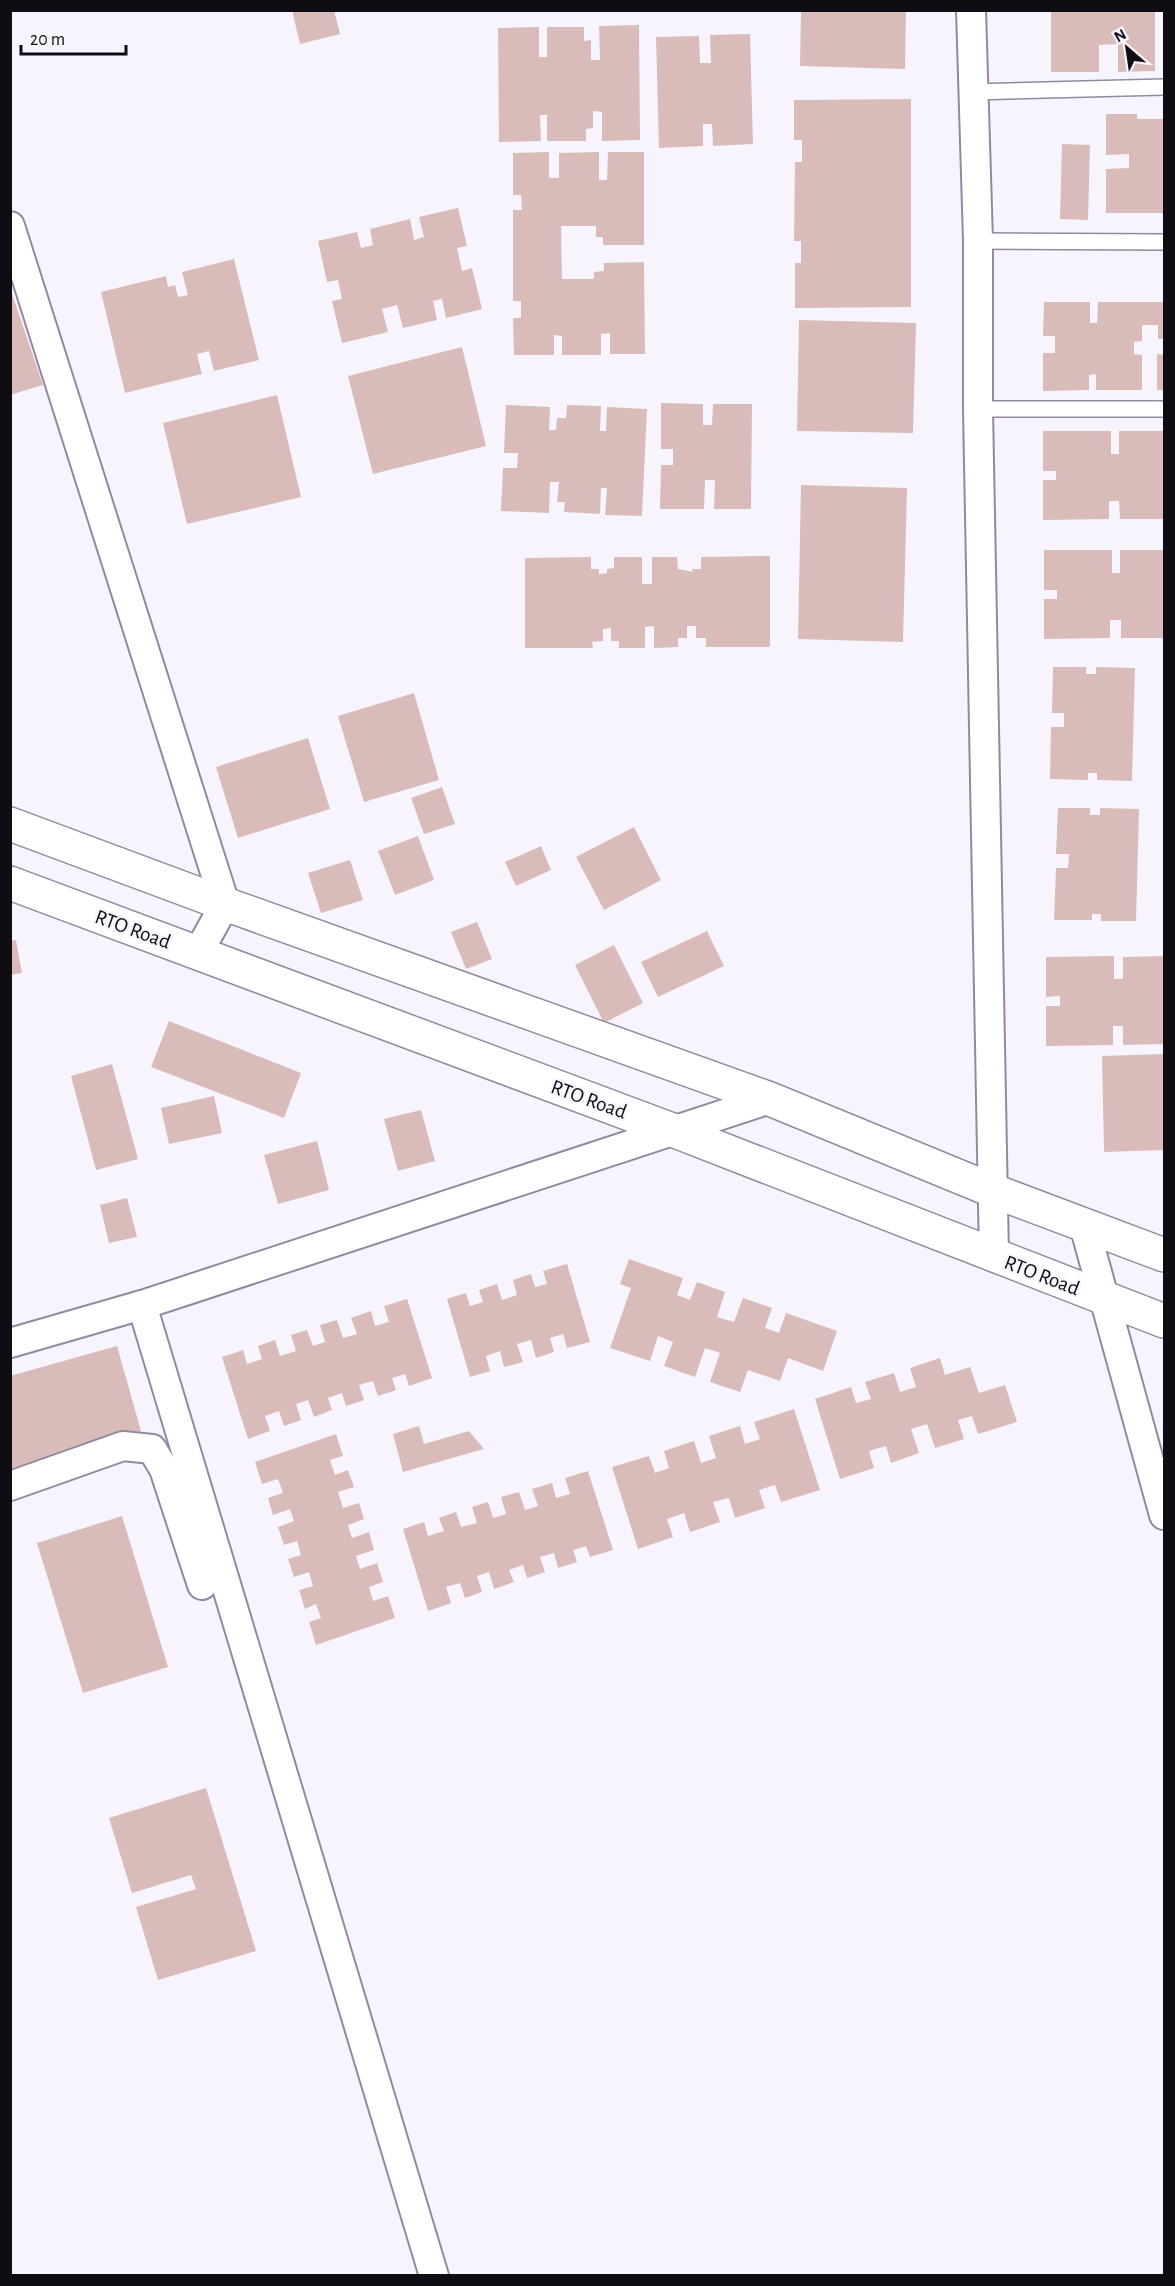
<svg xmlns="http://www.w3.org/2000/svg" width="1175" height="2286" font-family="'Alegreya Sans',sans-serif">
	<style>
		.building { fill: #d9bcba }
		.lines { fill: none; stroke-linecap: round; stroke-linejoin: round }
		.lane-casing { stroke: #93899f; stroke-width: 18 }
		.street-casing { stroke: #93899f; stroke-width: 32 }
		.secondary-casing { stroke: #93899f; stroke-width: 36 }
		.lane { stroke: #fff; stroke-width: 15 }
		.street { stroke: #fff; stroke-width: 28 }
		.secondary { stroke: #fff; stroke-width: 33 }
		.labels { text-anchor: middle; stroke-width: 4.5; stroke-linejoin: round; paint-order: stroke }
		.street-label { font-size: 21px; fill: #0f0c13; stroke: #f8f4fe }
	</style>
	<rect width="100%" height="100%" fill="#f8f4fe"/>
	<g class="building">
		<polygon points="292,10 334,10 340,34 300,44"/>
		<polygon points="801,10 906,10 905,69 800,66"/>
		<polygon points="1051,10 1155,10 1155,71 1118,72 1118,44 1099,45 1099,72 1051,72"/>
		<polygon points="639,25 640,140 602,141 602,112 593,111 593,128 586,129 586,141 547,141 547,115 540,115 541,141 499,142 498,28 539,27 539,57 547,57 547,27 584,27 584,41 591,40 591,60 600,60 599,26"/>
		<polygon points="750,34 753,144 713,146 712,124 703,124 703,146 659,148 656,37 699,36 700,63 711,63 710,35"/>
		<polygon points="911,99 911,307 795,308 795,263 801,263 801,241 794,241 795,162 802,162 802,140 794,140 794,100"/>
		<polygon points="1106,114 1137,114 1137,119 1164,119 1164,213 1106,213 1106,169 1129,168 1129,154 1106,155"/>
		<polygon points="1062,144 1090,145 1088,220 1060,219"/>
		<polygon points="549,152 549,178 559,178 559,153 599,152 599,180 607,180 608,152 644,152 644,245 603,245 603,237 596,237 596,226 561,226 562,279 594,279 594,272 604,271 604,263 644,262 645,354 610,354 610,333 601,334 601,355 562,355 562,336 554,335 554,355 514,355 513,318 521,318 521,301 513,301 513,210 522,210 521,195 513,195 513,153"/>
		<polygon points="458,208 467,246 457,248 462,271 472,268 482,309 446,318 442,299 433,301 437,320 403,328 397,305 382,309 388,332 342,343 332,301 342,299 338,280 327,282 318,241 357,232 361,248 373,245 370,229 410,219 414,240 424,237 419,217"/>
		<polygon points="234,259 259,360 214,371 209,351 197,354 202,374 125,393 101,292 166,276 168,287 175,285 178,297 188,295 182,272"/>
		<polygon points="10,288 43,385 10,395"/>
		<polygon points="1044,302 1090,302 1090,323 1097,323 1098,302 1164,302 1164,339 1158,339 1158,325 1142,325 1142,341 1134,342 1134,354 1142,355 1142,390 1096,390 1096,374 1089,375 1089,390 1043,391 1043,353 1055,353 1055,336 1043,336"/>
		<polygon points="799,320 916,323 913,433 797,431"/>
		<polygon points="462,347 486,446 373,474 348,376"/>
		<polygon points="1157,354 1164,355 1164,390 1157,390"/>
		<polygon points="277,395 301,497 187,524 163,423"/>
		<polygon points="661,403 703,404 703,425 712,425 713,404 752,404 751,509 714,509 715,480 705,480 704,509 660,509 661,465 673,465 673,449 661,449"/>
		<polygon points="506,405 550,407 549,430 556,430 557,418 566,418 567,405 601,406 600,431 606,431 607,407 647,409 642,516 605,515 607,488 601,488 600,514 564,512 565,502 557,502 559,482 550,482 549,513 501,511 503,468 517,468 518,453 504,453"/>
		<polygon points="1043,431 1111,431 1111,454 1119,454 1119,431 1164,431 1164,519 1120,519 1119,501 1109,501 1109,519 1043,520 1043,480 1056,480 1056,471 1043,471"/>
		<polygon points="801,485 907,488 903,642 798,639"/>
		<polygon points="1044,550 1112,550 1112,573 1120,573 1120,550 1164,550 1164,638 1121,638 1121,620 1110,620 1110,638 1044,639 1044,599 1057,599 1057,590 1044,590"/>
		<polygon points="770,556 770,647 706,647 706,638 696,638 696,626 687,626 687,638 678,638 678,647 654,648 654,626 645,627 645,648 619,648 619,641 611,641 611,628 603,629 603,641 592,642 593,648 525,648 525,558 591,557 591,569 599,569 599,574 607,573 607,569 614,568 614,557 642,557 642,584 652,584 652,557 677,557 678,569 693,572 692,569 701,569 701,557"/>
		<polygon points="1053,667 1086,667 1086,674 1096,674 1096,667 1135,668 1132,781 1097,780 1097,773 1088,773 1088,780 1050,779 1051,727 1064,727 1064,713 1052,713"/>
		<polygon points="414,693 439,780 364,802 338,716"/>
		<polygon points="308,738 330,809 238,838 216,767"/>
		<polygon points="442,787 455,824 424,834 411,798"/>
		<polygon points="1058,808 1090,808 1090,815 1100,815 1100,808 1139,809 1136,921 1101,921 1101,914 1092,914 1092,920 1054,920 1056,868 1068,868 1069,854 1056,854"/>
		<polygon points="634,827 661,880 604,910 576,857"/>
		<polygon points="418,836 434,880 395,895 378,851"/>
		<polygon points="541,846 551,870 516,886 505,862"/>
		<polygon points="350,860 363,900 321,913 308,873"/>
		<polygon points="477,922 492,959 466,969 451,932"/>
		<polygon points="707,931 724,966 658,997 641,962"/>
		<polygon points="16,940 22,973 10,975 10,941"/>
		<polygon points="614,945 643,1003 604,1023 575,965"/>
		<polygon points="1114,956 1114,979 1123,979 1123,957 1164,956 1164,1044 1123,1045 1123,1026 1113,1026 1113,1045 1046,1046 1046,1006 1060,1006 1060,996 1046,997 1046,957"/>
		<polygon points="169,1021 301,1073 284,1118 151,1067"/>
		<polygon points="1164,1054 1164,1150 1104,1152 1102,1056"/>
		<polygon points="112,1064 138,1159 96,1170 71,1076"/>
		<polygon points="214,1096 222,1133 169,1144 161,1108"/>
		<polygon points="421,1110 435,1161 398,1171 384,1119"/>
		<polygon points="317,1141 329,1190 278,1204 264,1155"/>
		<polygon points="127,1198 137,1237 109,1243 100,1205"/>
		<polygon points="629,1259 683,1278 677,1295 690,1300 697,1282 725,1292 717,1317 734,1322 743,1298 772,1308 765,1328 779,1333 786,1313 837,1331 823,1371 788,1358 780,1381 748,1370 740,1392 710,1382 720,1353 705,1348 695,1377 664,1366 673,1342 658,1336 650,1361 610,1348 631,1288 620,1284"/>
		<polygon points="567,1264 590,1342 567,1348 563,1334 550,1338 554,1352 536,1358 531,1340 517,1344 523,1362 504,1367 500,1351 486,1356 490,1371 470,1377 447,1299 466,1293 470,1306 483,1302 479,1290 497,1284 502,1300 517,1295 513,1280 531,1274 535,1287 547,1284 543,1271"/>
		<polygon points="407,1299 432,1378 409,1386 405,1374 392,1378 396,1390 378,1396 373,1381 359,1385 364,1400 346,1406 342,1393 328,1398 332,1410 314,1417 308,1400 296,1404 301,1420 284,1426 279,1411 265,1416 270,1431 248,1439 222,1357 243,1350 247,1364 262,1359 258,1346 275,1340 280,1356 296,1351 291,1335 307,1330 313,1346 325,1342 320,1325 337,1320 343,1338 357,1334 351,1318 371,1311 375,1326 389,1322 384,1306"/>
		<polygon points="117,1346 141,1431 10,1469 10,1376"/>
		<polygon points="940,1358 945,1375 970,1367 979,1393 1005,1385 1017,1422 978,1434 972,1416 958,1420 964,1439 935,1448 927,1424 911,1429 919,1453 891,1463 886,1446 869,1451 874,1468 840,1479 815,1399 851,1387 856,1403 871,1399 865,1382 894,1373 900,1392 916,1387 910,1368"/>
		<polygon points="794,1409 820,1490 781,1502 775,1485 759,1490 765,1508 735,1518 729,1498 713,1502 720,1522 690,1532 684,1513 667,1519 673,1537 638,1549 612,1467 649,1456 655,1473 669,1468 664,1451 694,1441 701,1463 716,1458 709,1436 740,1426 745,1444 760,1439 754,1422"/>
		<polygon points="419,1426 424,1444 469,1431 484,1449 403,1472 393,1434"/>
		<polygon points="336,1434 343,1456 330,1460 335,1475 348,1470 354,1487 338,1492 343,1508 359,1503 364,1519 348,1525 352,1538 369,1532 374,1550 356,1556 360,1569 377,1563 383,1582 369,1587 373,1601 388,1596 395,1618 316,1645 309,1622 321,1618 316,1604 305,1609 299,1590 313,1586 309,1572 294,1577 288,1559 301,1555 297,1541 284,1545 278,1527 294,1521 290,1509 273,1515 268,1498 283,1493 278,1479 262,1484 255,1462"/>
		<polygon points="588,1471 613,1550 590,1557 586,1546 573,1550 577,1562 558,1568 554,1553 540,1557 545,1572 527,1578 523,1565 509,1570 514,1582 494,1589 489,1572 477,1576 482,1592 465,1598 460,1583 446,1587 451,1603 428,1611 403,1529 424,1522 428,1536 444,1531 439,1518 456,1512 461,1527 477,1523 472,1507 488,1502 493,1518 506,1514 501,1497 519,1492 525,1510 538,1506 532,1489 552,1483 556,1498 570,1494 565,1478"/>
		<polygon points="122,1516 168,1667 83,1693 37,1543"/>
		<polygon points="206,1788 256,1951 158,1980 136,1907 196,1889 191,1875 132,1893 109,1818"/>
	</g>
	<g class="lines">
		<g class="lane-casing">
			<g id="lane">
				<polyline points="972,92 1164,87"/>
				<polyline points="978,241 1164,242"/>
				<polyline points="978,409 1164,409"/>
			</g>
		</g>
		<g class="street-casing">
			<g id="street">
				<polyline points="971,10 978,241 978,409 994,1257"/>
				<polyline points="10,226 225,904 198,953"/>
				<polyline points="1084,1225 1164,1515"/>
				<polyline points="142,1305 434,2276"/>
				<polyline points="10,1343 142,1305 770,1099"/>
				<polyline points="10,1486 123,1446 152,1449 164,1469 202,1585"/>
			</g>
		</g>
		<g class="secondary-casing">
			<g id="secondary">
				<polyline points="10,824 225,904 770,1099 994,1191 1164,1255"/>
				<polyline points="10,883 675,1131 1164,1321"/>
			</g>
		</g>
		<use href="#lane" class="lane"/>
		<use href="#street" class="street"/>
		<use href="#secondary" class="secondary"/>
	</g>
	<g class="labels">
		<g class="street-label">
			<text transform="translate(133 929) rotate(20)" y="7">RTO Road</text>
			<text transform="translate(589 1099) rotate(20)" y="7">RTO Road</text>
			<text transform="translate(1042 1275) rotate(21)" y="7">RTO Road</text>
		</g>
	</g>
	<rect width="1175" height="2286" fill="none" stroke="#0f0c13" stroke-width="24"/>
	<g transform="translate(1127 48) rotate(331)" stroke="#f8f4fe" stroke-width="4.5" paint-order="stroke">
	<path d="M0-4.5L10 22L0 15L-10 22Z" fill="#0f0c13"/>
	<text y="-9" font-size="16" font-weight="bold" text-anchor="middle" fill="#0f0c13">N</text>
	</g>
	<path d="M21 45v9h105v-9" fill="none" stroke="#0f0c13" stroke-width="3"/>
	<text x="30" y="45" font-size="18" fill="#0f0c13" stroke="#f8f4fe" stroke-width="4.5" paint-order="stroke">20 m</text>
</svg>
